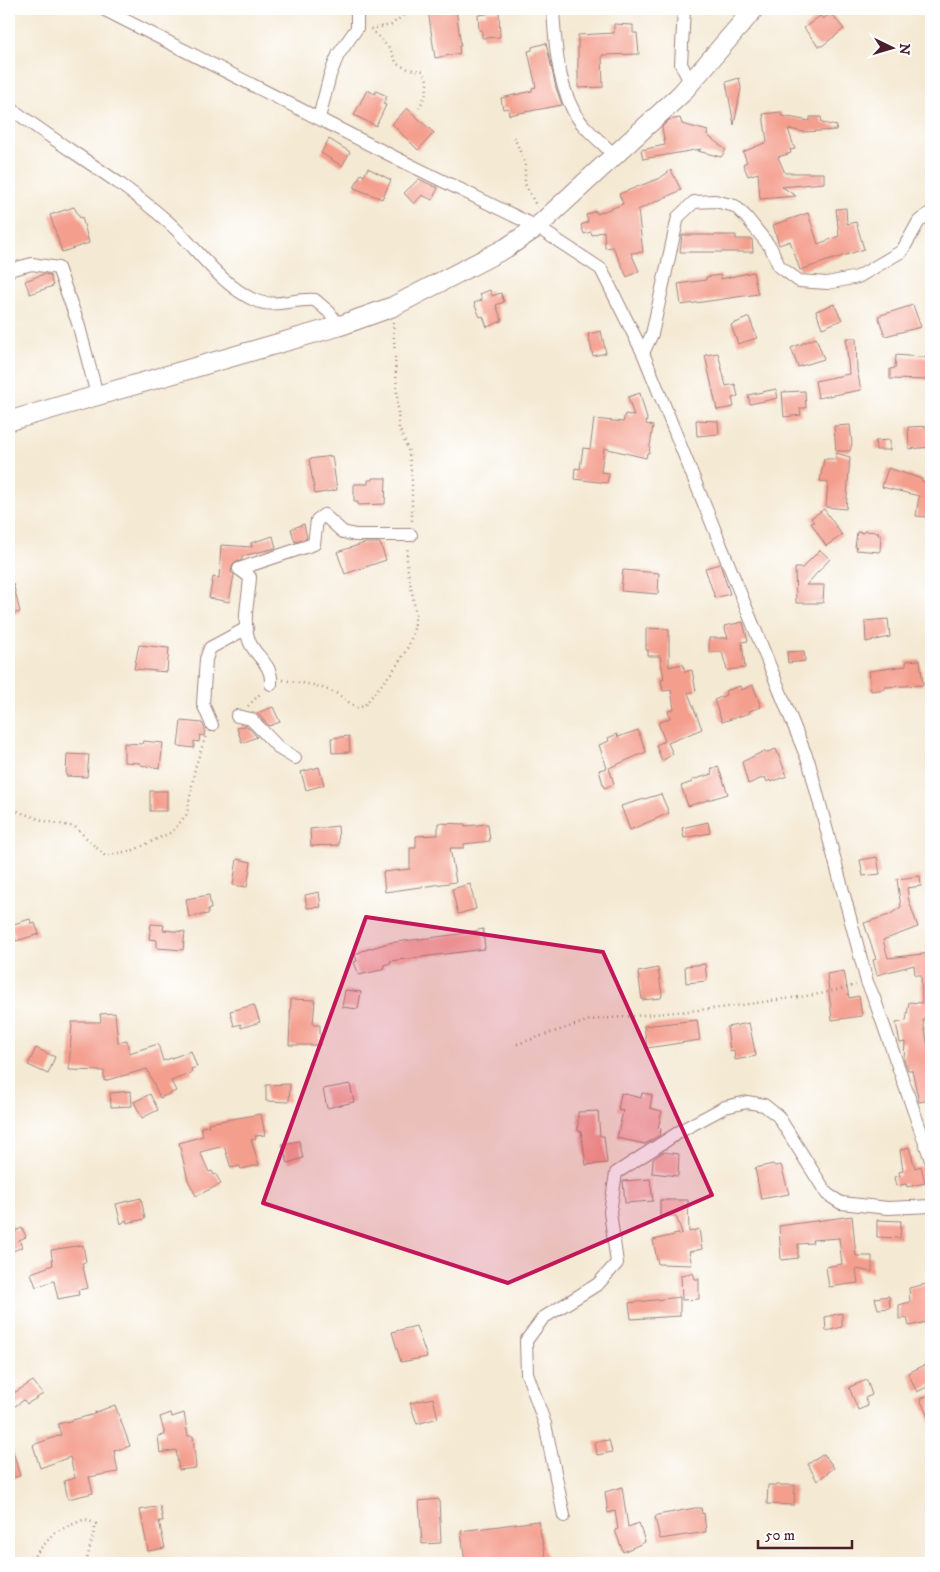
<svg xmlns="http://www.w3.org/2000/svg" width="940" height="1572" font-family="'IM FELL DW Pica',serif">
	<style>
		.building { fill: #f49e8d }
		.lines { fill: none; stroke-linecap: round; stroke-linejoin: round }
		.street-casing { stroke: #9f847f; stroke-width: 14 }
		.secondary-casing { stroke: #9f847f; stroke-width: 21 }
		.path { stroke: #9f847f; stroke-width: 2.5; stroke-dasharray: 1 4; stroke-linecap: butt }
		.street { stroke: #fff; stroke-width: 12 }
		.secondary { stroke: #fff; stroke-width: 19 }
		.marked { fill: #c2185b; fill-opacity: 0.2; stroke: #c2185b; stroke-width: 4; stroke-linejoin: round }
	</style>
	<rect width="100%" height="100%" fill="#fff"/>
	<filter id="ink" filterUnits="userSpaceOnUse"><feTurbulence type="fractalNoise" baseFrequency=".02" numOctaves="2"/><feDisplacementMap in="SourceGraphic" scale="10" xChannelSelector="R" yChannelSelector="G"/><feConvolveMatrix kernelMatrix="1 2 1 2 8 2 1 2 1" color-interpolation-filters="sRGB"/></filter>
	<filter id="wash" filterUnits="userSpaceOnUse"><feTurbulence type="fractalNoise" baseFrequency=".0096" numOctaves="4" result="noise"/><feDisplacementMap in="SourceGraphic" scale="20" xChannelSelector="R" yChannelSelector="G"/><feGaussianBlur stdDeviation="1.12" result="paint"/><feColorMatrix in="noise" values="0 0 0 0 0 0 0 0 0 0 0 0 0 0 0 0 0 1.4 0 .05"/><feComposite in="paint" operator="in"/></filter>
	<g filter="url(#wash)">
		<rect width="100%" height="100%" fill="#f4e9d3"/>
		<g id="blocks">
			<g class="building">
				<polygon points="456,9 461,46 459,46 460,53 435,58 428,10"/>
				<polygon points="487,11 499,11 500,37 482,38 482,30 479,30 478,15 487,14"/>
				<polygon points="831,13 844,29 822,46 818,46 804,28 820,16 823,19"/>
				<polygon points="614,24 633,25 633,33 637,33 639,54 602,55 603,87 578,88 578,35 614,33"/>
				<polygon points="546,43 556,88 562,105 509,115 508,108 503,109 501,98 532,91 532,88 536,87 528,51 532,50 532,47"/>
				<polygon points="739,78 741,88 734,125 726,82"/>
				<polygon points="367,90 375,94 376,91 387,96 383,104 386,105 376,126 354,115"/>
				<polygon points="407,108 434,133 418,150 392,124"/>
				<polygon points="781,112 782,116 810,121 810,117 821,117 822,123 837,126 836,130 804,132 788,129 795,149 790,150 791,153 778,157 785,173 824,173 824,183 782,187 796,196 760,199 758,173 748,176 743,164 747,162 743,152 767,142 763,114"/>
				<polygon points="680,118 682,124 708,131 707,135 726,150 721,157 698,151 701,149 643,159 641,150 665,145 662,127 669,120"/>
				<polygon points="329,139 350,152 342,166 321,153"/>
				<polygon points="368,168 391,180 382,199 354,188 361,174 364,176"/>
				<polygon points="671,170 681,190 638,210 643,252 631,253 639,271 627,277 613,247 605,248 604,231 592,235 591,232 584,234 581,225 588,222 586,215 596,211 597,214 623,204 619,194 660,178"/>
				<polygon points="419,179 438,188 432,200 422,195 414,204 404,193"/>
				<polygon points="74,207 80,218 82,217 89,243 62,252 50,215"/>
				<polygon points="846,208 847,224 856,222 864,249 800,270 790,241 779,245 773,225 808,213 818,244 839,236 836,209"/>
				<polygon points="682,235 736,235 736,239 752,239 753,252 680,252"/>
				<polygon points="753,272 758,294 681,305 678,284 706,280 706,277 721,275 721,279"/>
				<polygon points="44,274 50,275 53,286 30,294 25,281"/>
				<polygon points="490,290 492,296 501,293 504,302 496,305 502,321 487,327 483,316 480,317 474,303 482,300 480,294"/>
				<polygon points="834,304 842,320 822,328 816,311"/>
				<polygon points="913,305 921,327 885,336 878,316"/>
				<polygon points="749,317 757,338 738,344 731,325"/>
				<polygon points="601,331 606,353 593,356 588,334"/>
				<polygon points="816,338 824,359 798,367 791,348"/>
				<polygon points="846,338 856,338 857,370 861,390 818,398 815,381 849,374"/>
				<polygon points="718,353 726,386 735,384 738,396 732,398 734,407 717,410 705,355"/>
				<polygon points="896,355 931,358 931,380 890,379 890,369 895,368"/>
				<polygon points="776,389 778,398 750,404 748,395"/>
				<polygon points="805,391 806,408 800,408 801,415 784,417 782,392"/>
				<polygon points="640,393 647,419 646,424 653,426 649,453 647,453 646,458 604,448 601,472 609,473 607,483 574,479 575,468 580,469 583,448 590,449 594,419 623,422 625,414 634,416 628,397"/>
				<polygon points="696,420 718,421 719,434 697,436"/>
				<polygon points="850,425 852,444 850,451 836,451 834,426"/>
				<polygon points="931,426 931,447 909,449 908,427"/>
				<polygon points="890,440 890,450 876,450 875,441"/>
				<polygon points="836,453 850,457 846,509 826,507 828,482 820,481 824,459 836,459"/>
				<polygon points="332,456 337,490 315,494 309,459"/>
				<polygon points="888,468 922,479 922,481 930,485 926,517 916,516 919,496 882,487"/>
				<polygon points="372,478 386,478 385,504 358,505 358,502 354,502 354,484 368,484 368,480 372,480"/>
				<polygon points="824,509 842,535 826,546 811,523 814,522 811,518"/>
				<polygon points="304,524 307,538 295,542 291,529"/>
				<polygon points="864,531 879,532 878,535 881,535 880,552 856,550 857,547 855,547 857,532 863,533"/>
				<polygon points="273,536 276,548 242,556 242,560 233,564 231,572 234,575 229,602 209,598 213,577 219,578 221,545 252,547 251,543"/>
				<polygon points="365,543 380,543 386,560 345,574 337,552"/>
				<polygon points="820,550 830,559 806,585 824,585 823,603 796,603 795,568 802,568"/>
				<polygon points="720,564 730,594 715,598 705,568"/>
				<polygon points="623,570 659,573 658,594 621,591"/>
				<polygon points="9,583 13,583 20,612 9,615"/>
				<polygon points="888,619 890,637 866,642 865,621"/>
				<polygon points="743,622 748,641 742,642 745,668 727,670 722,652 709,652 709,638 728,638 724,626"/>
				<polygon points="646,628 669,629 669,667 683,664 685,672 692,670 696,691 688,693 702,729 668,743 673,754 662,761 656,745 665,741 658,723 670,718 668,711 674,709 671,690 663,691 661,680 664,679 660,656 648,656 648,650 646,650"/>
				<polygon points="139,645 169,648 167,672 134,669"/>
				<polygon points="804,651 805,661 788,663 787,652"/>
				<polygon points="920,660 923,685 885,687 885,689 871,691 869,671 906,666 906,661"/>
				<polygon points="753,685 761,707 749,711 750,713 722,722 714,700 726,695 725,691 740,686 741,690"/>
				<polygon points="273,707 280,722 269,726 257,713"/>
				<polygon points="181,721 202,723 205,729 204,736 200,735 199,742 194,741 194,748 178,746"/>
				<polygon points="243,726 247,726 257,737 242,743 237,728"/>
				<polygon points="638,730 646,752 609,768 614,784 604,788 599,770 607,768 599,745 609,741 608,738 617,734 618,737"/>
				<polygon points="349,736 350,752 332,753 331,738"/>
				<polygon points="143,741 163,743 160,768 140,765 140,763 124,762 124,743 142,744"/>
				<polygon points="776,749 787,776 771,782 770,780 767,782 765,777 748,784 742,762 764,751 765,753"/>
				<polygon points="67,754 89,755 87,777 66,776"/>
				<polygon points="718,766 728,794 688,806 681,786 692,782 692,780 712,774 711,769"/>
				<polygon points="319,767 324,785 306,790 301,772"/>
				<rect x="150" y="791" width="17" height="20"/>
				<polygon points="661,794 669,813 630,830 621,806"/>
				<polygon points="708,822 710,833 684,838 682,828"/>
				<polygon points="438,823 465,824 465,826 488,824 490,841 464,844 464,848 450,848 456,882 385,892 383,872 410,869 410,848 416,848 416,836 438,835"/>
				<polygon points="338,826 339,845 311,846 310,829"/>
				<polygon points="877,857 880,874 863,876 860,860"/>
				<polygon points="237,859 251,862 247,887 233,885"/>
				<polygon points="920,876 921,886 907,888 909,901 918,927 883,940 888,958 931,953 931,1020 923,1020 928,1046 931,1046 931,1100 919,1102 912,1070 908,1070 904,1060 905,1042 900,1043 896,1023 906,1021 909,1002 922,1003 921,975 915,975 914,965 877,975 873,960 876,959 864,923 889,915 901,907 897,879"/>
				<polygon points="470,884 476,909 458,914 452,889"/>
				<polygon points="319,892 321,907 307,908 305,895"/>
				<polygon points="209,895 211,909 208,909 208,914 189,917 186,899"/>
				<polygon points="30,919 32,924 35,923 39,934 16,941 11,925"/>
				<polygon points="151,924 164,925 163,930 185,932 183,950 157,948 157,940 149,939"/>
				<polygon points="483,929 485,949 390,961 391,963 384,965 385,969 359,975 354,962 357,961 355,955 362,951 388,943 460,934"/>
				<polygon points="705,964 707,981 686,983 685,966"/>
				<polygon points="658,968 662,995 661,998 642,1000 638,972"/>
				<polygon points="844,971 849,998 859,996 862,1016 832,1020 827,974"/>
				<polygon points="345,990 361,992 358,1009 342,1007"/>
				<polygon points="291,999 315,1000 313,1025 320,1025 320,1045 289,1045"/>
				<polygon points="254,1005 260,1022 241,1028 241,1024 234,1026 230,1011"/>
				<polygon points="115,1013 118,1042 127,1040 129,1053 158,1044 163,1061 191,1051 197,1067 191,1069 192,1073 171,1081 176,1091 160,1098 147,1069 104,1081 104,1071 69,1070 72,1022 101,1022 100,1014"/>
				<polygon points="697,1020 700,1040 647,1048 644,1026"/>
				<polygon points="749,1023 756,1056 735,1060 734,1050 730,1051 727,1027"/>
				<polygon points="36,1048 55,1057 48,1074 28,1065"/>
				<polygon points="290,1084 289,1102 266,1101 266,1085"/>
				<polygon points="350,1084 354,1102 327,1108 323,1089"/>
				<polygon points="131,1091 132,1106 111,1107 110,1093"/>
				<polygon points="621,1093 641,1098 642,1093 652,1095 650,1108 662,1111 658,1128 661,1129 660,1135 645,1144 617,1138 623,1111 618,1110"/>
				<polygon points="150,1094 158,1110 142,1118 134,1102"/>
				<polygon points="598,1111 600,1136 604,1136 607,1163 586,1165 581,1131 578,1131 578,1112"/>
				<polygon points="261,1114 265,1135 255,1136 256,1139 251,1140 259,1165 241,1169 240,1166 231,1168 224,1146 200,1152 209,1172 212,1171 214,1175 216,1174 221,1184 196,1196 188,1180 179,1143 203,1136 201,1127 209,1126 208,1123"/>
				<polygon points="299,1141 303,1158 288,1163 282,1144"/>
				<polygon points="909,1147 915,1168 921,1166 925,1183 907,1187 906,1184 896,1186 894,1177 900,1176 899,1172 903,1171 900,1150"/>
				<polygon points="663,1152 679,1154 678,1176 652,1173 653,1159"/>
				<polygon points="773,1164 775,1166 781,1165 789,1194 761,1199 755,1168"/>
				<polygon points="650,1179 653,1201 625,1203 623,1181"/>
				<polygon points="141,1198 145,1219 127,1223 126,1220 121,1224 116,1204"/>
				<polygon points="660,1200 688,1200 689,1232 699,1229 702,1249 689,1252 692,1265 658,1264 653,1240 682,1233 676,1216 660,1216"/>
				<polygon points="852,1216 856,1256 872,1256 872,1272 856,1269 858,1283 829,1287 826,1267 842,1264 839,1238 812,1240 813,1243 798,1244 798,1258 781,1260 779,1226"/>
				<polygon points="9,1217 15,1231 22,1228 26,1237 19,1240 22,1247 9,1253"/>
				<polygon points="877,1220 901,1221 900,1238 877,1237"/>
				<polygon points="83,1245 86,1262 82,1263 88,1288 78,1290 79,1295 58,1299 54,1281 36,1287 31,1273 53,1265 51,1250"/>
				<polygon points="693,1273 695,1279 699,1279 699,1299 682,1300 681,1275"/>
				<polygon points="931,1283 931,1299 927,1300 931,1321 909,1326 907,1318 899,1319 899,1305 910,1302 909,1288"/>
				<polygon points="889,1296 890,1308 878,1309 875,1298"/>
				<polygon points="680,1297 680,1316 631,1319 629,1303"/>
				<polygon points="842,1313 842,1327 826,1331 825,1317"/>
				<polygon points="416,1326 427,1357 401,1362 392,1332"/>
				<polygon points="927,1364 931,1374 931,1385 917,1392 908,1373"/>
				<polygon points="867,1380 872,1395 865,1398 868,1406 858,1410 849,1387"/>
				<polygon points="33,1381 43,1394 27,1404 24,1400 9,1410 9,1396"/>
				<polygon points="931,1394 931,1424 920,1399"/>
				<polygon points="433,1398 438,1418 417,1424 410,1403"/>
				<polygon points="115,1405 130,1446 114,1451 118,1472 89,1477 93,1493 68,1499 64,1481 75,1478 70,1457 40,1468 33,1445 61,1435 58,1424 95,1414 94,1413"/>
				<polygon points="171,1413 172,1417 184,1413 188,1436 193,1436 196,1468 179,1470 176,1450 160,1453 158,1436 165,1435 160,1417"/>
				<polygon points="609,1440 612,1452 597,1455 595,1442"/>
				<polygon points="9,1448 12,1448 20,1476 9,1479"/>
				<polygon points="824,1454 834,1468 817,1481 808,1464"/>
				<polygon points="768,1485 795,1485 794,1505 767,1504"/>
				<polygon points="622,1487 628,1527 639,1523 645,1542 623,1552 615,1530 618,1529 615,1511 608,1513 605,1492"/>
				<polygon points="439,1499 441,1543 422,1544 419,1501"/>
				<polygon points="160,1506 163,1521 159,1521 165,1548 148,1551 140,1510"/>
				<polygon points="695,1508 701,1508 702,1514 704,1513 706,1532 660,1539 655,1517 658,1515"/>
				<polygon points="538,1521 547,1563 465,1563 461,1531"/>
			</g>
		</g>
	</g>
	<g filter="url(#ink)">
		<use href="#blocks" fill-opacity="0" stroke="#9f847f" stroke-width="1"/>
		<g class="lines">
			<g class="street-casing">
				<g id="street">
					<polyline points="103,9 406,163 537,227 601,269 643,353 809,763 867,982 874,998 931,1160"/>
					<path d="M553 9C555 42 557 79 573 110 581 127 602 142 614 155"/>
					<polyline points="684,9 681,64 690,82"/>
					<path d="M9 107C60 146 118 178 167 221 196 246 219 284 254 300 274 309 295 298 315 300L329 312 339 326"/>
					<polyline points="319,118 330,75 338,55 357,28 357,9"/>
					<polyline points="9,270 32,264 58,268 78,323 97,395"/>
					<polyline points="643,353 652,334 678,217 694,202 715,201 735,206 747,218 771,248 779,266 799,281 827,283 858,277 902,251 919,221 931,212"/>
					<path d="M271 684C273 665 257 658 250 643 241 623 249 599 250 577L239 569 314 544 317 520 324 515 343 532 355 535H411"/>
					<polyline points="237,716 251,719 280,749 295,758"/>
					<polyline points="212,725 203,704 206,659 210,648 247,628"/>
					<polyline points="564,1516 545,1424 527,1373 526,1341 543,1318 598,1284 617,1263 610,1212 616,1173 684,1129 725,1107 747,1102 764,1105 778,1116 827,1194 841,1203 888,1208 931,1206"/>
				</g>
			</g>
			<g class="secondary-casing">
				<polyline id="secondary" points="9,421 339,326 392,307 506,248 537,227 681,94 754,9"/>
			</g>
			<g class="path">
				<path d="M371 29 390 49 397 64 408 69 423 71C431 83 426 96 419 108"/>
				<polyline points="371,29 391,25 411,9"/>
				<polyline points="514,137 525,163 525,184 537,207"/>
				<polyline points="393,322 399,428 409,452 412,481 412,524"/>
				<path d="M283 680 314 685 336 693 357 708 364 706C386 677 418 650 415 611 413 589 404 568 408 547"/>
				<polyline points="248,706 262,692"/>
				<polyline points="9,806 19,812 45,821 75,827 105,856 134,850 172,832 187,814 195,768 206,735"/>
				<polyline points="517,1044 590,1020 720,1008 820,994 856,985"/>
				<polyline points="28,1563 55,1532 85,1519 96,1524 86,1563"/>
			</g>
			<use href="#street" class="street"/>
			<use href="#secondary" class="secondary"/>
		</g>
	</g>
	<path class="marked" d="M366 917 603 952 712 1195 508 1283 263 1203Z"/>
	<rect width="940" height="1572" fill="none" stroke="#fff" stroke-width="30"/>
	<g transform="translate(892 48) rotate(95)" stroke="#ffffff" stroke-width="4" paint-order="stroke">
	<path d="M0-4L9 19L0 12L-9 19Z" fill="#4a1f2b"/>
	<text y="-8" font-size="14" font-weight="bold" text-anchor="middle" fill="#4a1f2b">N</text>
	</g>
	<path d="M758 1540v8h94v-8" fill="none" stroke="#4a1f2b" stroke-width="2.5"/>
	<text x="765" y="1540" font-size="15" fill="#4a1f2b" stroke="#ffffff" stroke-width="4" paint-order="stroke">50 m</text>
</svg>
